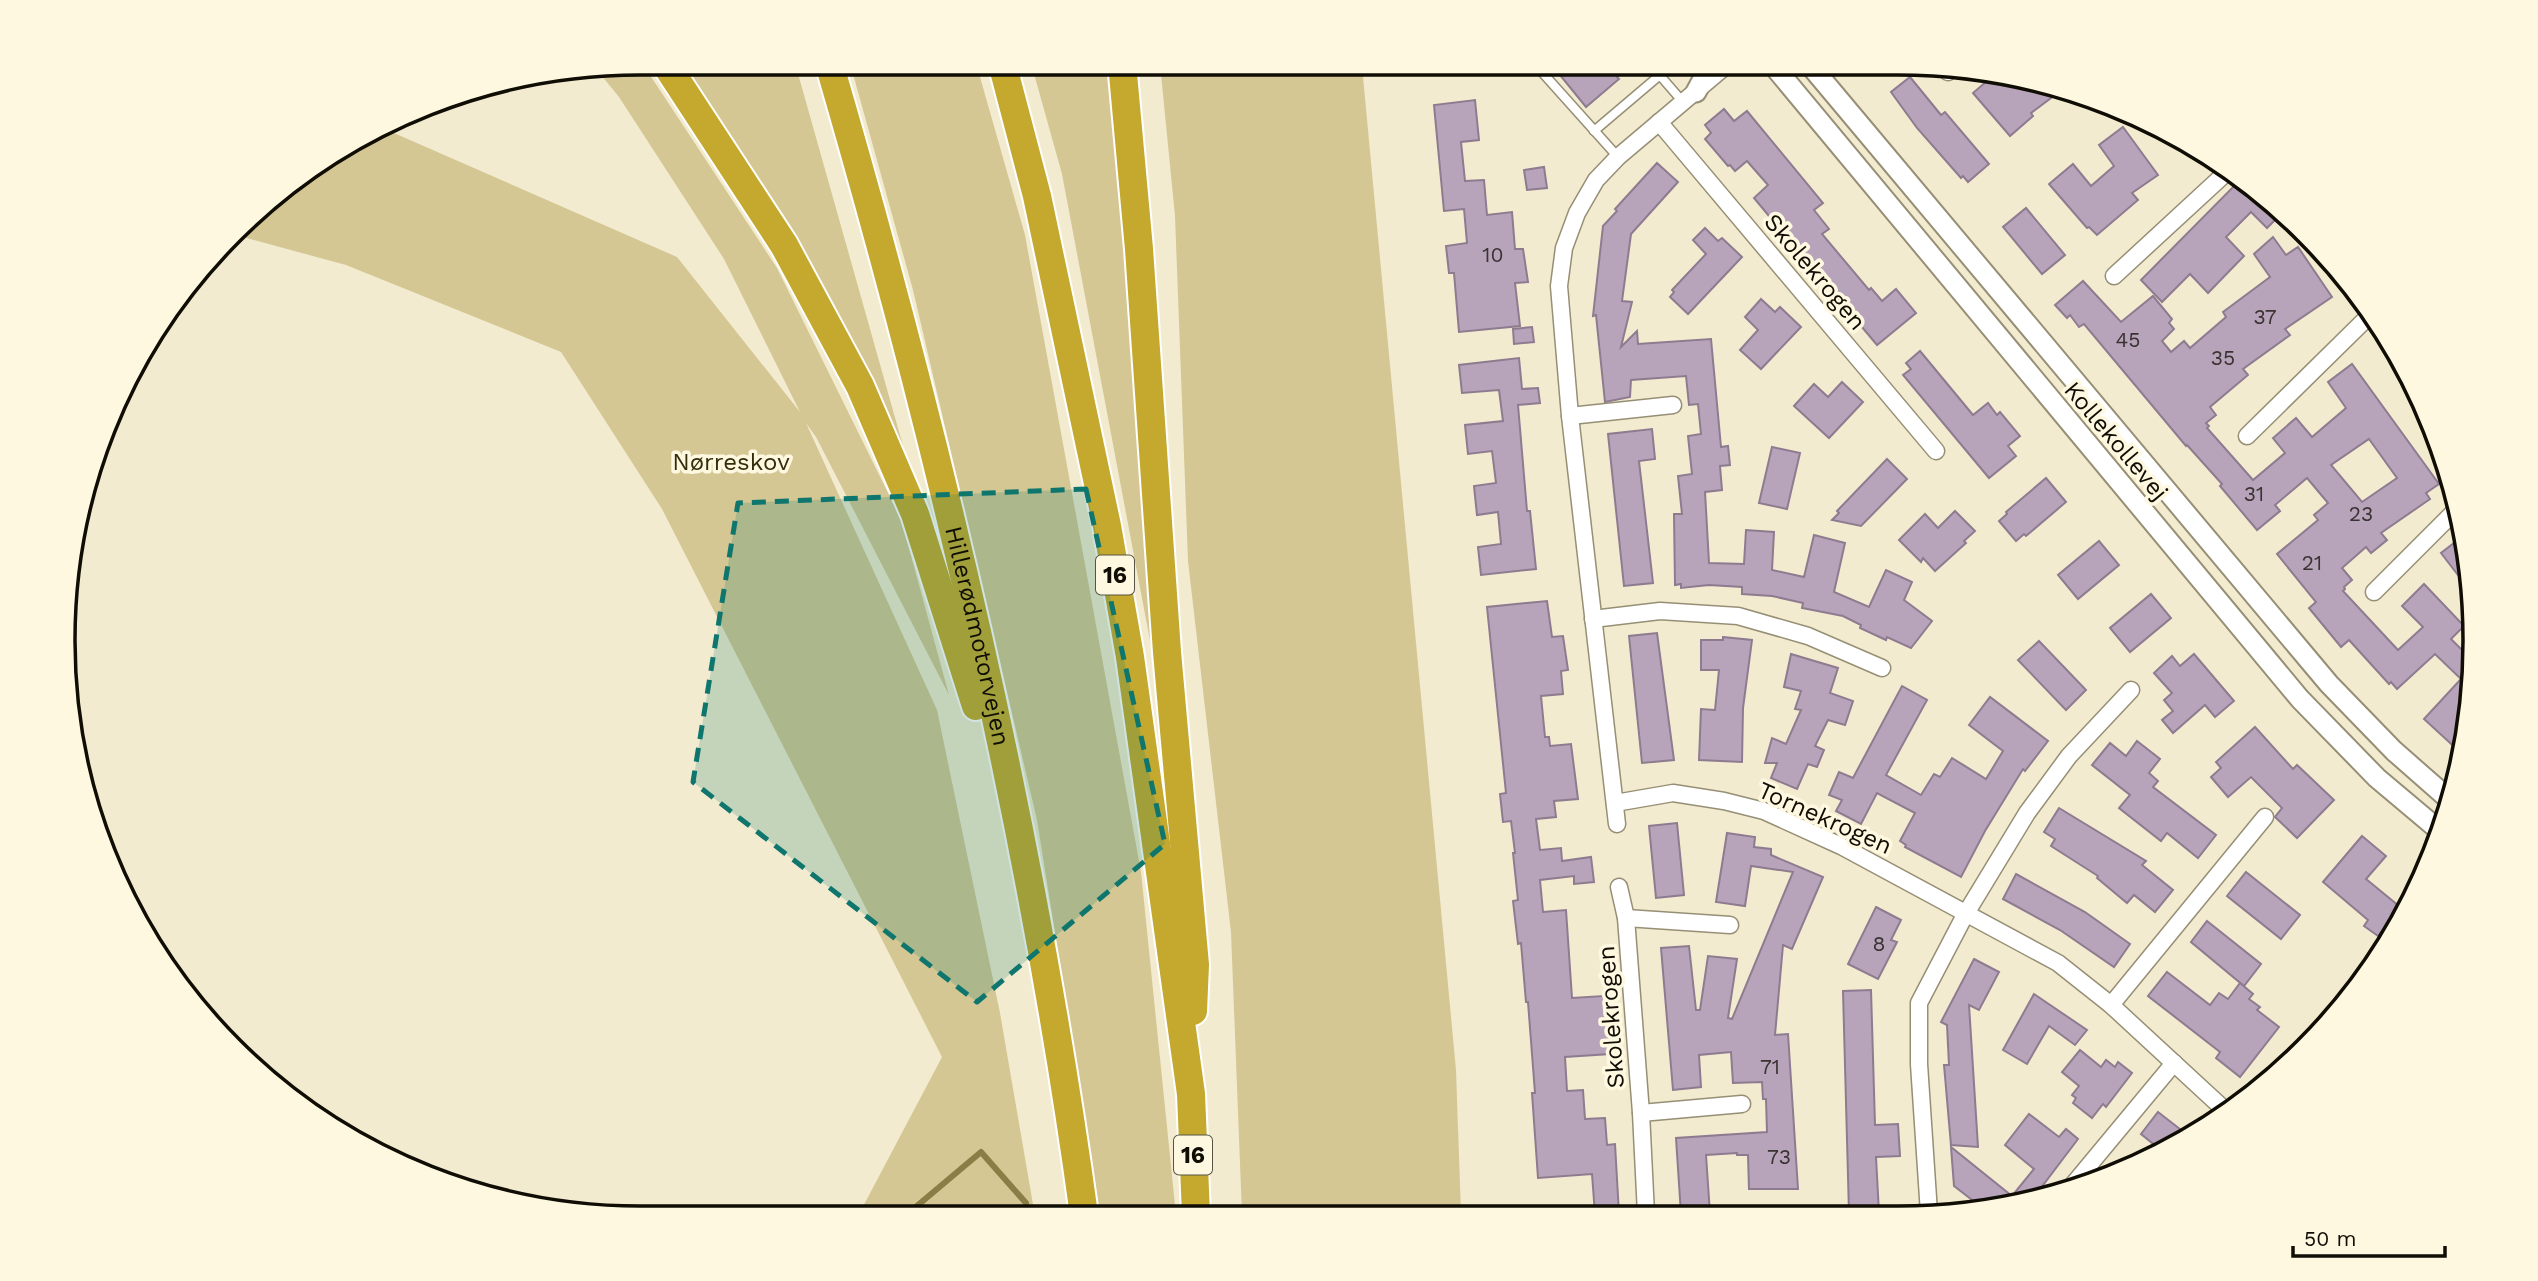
<svg xmlns="http://www.w3.org/2000/svg" width="2538" height="1281" font-family="'Work Sans',sans-serif">
	<style>
		.green { fill: #d4c794 }
		.lines { fill: none; stroke-linecap: round; stroke-linejoin: round }
		.stream { stroke: #8b7d46; stroke-width: 6 }
		.building { fill: #b8a4ba; stroke: #8e7b90; stroke-width: 2; fill-rule: evenodd }
		.service-casing { stroke: #968f75; stroke-width: 11 }
		.minor-casing { stroke: #968f75; stroke-width: 19 }
		.tertiary-casing { stroke: #968f75; stroke-width: 23 }
		.motorway-casing { stroke: #fff; stroke-width: 32 }
		.service { stroke: #fff; stroke-width: 8 }
		.minor { stroke: #fff; stroke-width: 16 }
		.tertiary { stroke: #fff; stroke-width: 19 }
		.motorway { stroke: #c5a92e; stroke-width: 28 }
		.marked { fill: #0f766e; fill-opacity: 0.2; stroke: #0f766e; stroke-width: 5; stroke-dasharray: 14 9; stroke-linejoin: round }
		.labels { text-anchor: middle; stroke-width: 7; stroke-linejoin: round; paint-order: stroke }
		.number-label { font-size: 21px; fill: #3a3332 }
		.shield { fill: #fef8e1; stroke: #575446; stroke-width: 2 }
		.shield-label { font-size: 23px; font-weight: bold; fill: #100d04 }
		.street-label { font-size: 24px; fill: #100d04; stroke: #fef8e1 }
		.park-label { font-size: 24px; fill: #352d0b; stroke: #fef8e1 }
		.rim { fill: none; stroke: #100d04; stroke-width: 3.5 }
	</style>
	<rect width="100%" height="100%" fill="#f2ebcf"/>
	<g class="green">
		<polygon points="642,63 777,268 901,519 949,695 816,437 806,423 937,710 1000,1013 1035,1216 858,1216 942,1057 662,509 561,352 346,265 239,236 289,183 387,130 677,257 800,412 724,259 619,97 597,70"/>
		<polygon points="678,63 795,63 905,453 835,314"/>
		<polygon points="850,63 976,63 1025,235 1141,872 1176,1215 1100,1215 1037,820 913,290"/>
		<polygon points="1031,63 1120,63 1128,116 1152,651 1062,174"/>
		<polygon points="1160,64 1367,64 1362,66 1456,1070 1461,1214 1242,1215 1231,932 1188,561 1175,216"/>
	</g>
	<g class="lines">
		<polyline class="stream" points="905,1216 981,1152 1026,1203"/>
	</g>
	<g class="building">
		<polygon points="1551,64 1633,64 1617,77 1619,79 1586,107"/>
		<polygon points="1995,74 2047,83 2063,89 2031,113 2033,116 2010,136 1973,93"/>
		<polygon points="1910,77 1941,115 1945,112 1989,164 1968,182 1963,176 1961,178 1917,128 1891,92"/>
		<polygon points="1475,100 1479,140 1461,142 1465,181 1484,180 1487,215 1512,212 1515,249 1523,249 1528,282 1515,283 1520,326 1459,332 1454,273 1449,273 1446,246 1467,243 1464,209 1444,211 1434,105"/>
		<polygon points="1724,109 1734,121 1747,111 1823,203 1814,210 1829,229 1822,234 1869,290 1871,288 1882,301 1896,289 1916,313 1877,345 1754,198 1768,185 1747,161 1735,171 1730,165 1728,166 1705,139 1711,133 1705,125"/>
		<polygon points="2123,127 2158,175 2132,193 2138,200 2097,235 2089,227 2087,228 2049,184 2073,164 2091,186 2114,166 2099,145"/>
		<polygon points="1657,163 1678,182 1631,234 1622,301 1632,302 1621,347 1637,331 1638,344 1711,339 1721,447 1728,446 1730,465 1720,466 1722,490 1705,492 1709,563 1744,564 1746,530 1774,532 1772,570 1804,577 1814,535 1845,543 1834,592 1869,607 1886,570 1912,582 1904,600 1932,621 1911,648 1887,637 1886,640 1860,628 1861,625 1843,616 1802,608 1803,603 1772,596 1742,594 1742,587 1709,585 1681,588 1681,584 1675,585 1674,514 1682,514 1678,476 1692,474 1688,436 1701,434 1698,404 1689,405 1686,376 1631,380 1630,397 1605,402 1596,315 1593,316 1603,226 1617,211 1615,209"/>
		<polygon points="1544,167 1547,188 1527,190 1524,170"/>
		<polygon points="2242,178 2282,213 2267,228 2251,212 2226,237 2244,256 2208,293 2190,274 2162,302 2141,280"/>
		<polygon points="2026,208 2065,255 2042,274 2003,227"/>
		<polygon points="1705,228 1718,241 1722,238 1742,257 1688,314 1670,297 1674,292 1672,290 1706,254 1693,240"/>
		<path d="M2273 237 2286 255 2298 247 2332 297 2285 329 2290 335 2243 369 2248 375 2210 407 2216 415 2206 423 2209 426 2207 428 2253 480 2285 453 2273 438 2296 418 2312 437 2346 408 2328 382 2352 364 2439 484 2426 493 2430 499 2381 533 2387 540 2371 553 2366 547 2342 568 2352 580 2344 587 2345 589 2343 591 2398 650 2423 627 2402 606 2424 584 2464 626 2451 639 2473 661 2474 678 2461 753 2424 719 2461 679 2435 654 2397 689 2391 682 2389 684 2349 640 2341 647 2309 608 2316 602 2277 554 2318 520 2314 515 2328 503 2307 478 2275 505 2280 511 2257 530 2220 486 2222 484 2187 445 2186 446 2084 324 2079 327 2070 315 2067 318 2055 305 2083 281 2121 322 2153 296 2172 319 2169 323 2174 329 2162 341 2171 352 2184 341 2190 348 2226 317 2223 312 2270 277 2254 254ZM2369 439 2397 478 2362 502 2331 465Z"/>
		<polygon points="1761,299 1775,312 1780,307 1801,327 1761,369 1740,350 1758,330 1745,317"/>
		<polygon points="1532,327 1534,342 1514,344 1513,329"/>
		<polygon points="1920,351 1973,415 1988,403 1997,415 2000,412 2020,436 2008,446 2016,456 1989,478 1903,375 1911,369 1906,363"/>
		<polygon points="1519,358 1522,389 1538,388 1540,403 1518,405 1527,511 1530,511 1536,569 1481,575 1478,547 1501,544 1498,512 1477,515 1474,486 1496,483 1492,451 1468,454 1465,425 1503,421 1499,390 1462,393 1459,365"/>
		<polygon points="1842,382 1863,402 1829,438 1794,406 1814,384 1828,397"/>
		<polygon points="1652,429 1655,459 1639,461 1653,583 1624,586 1608,434"/>
		<polygon points="1772,447 1800,453 1787,509 1759,503"/>
		<polygon points="1887,459 1907,479 1861,526 1832,520 1839,513 1837,511"/>
		<polygon points="2046,478 2066,502 2026,536 2024,534 2016,541 1999,521 2007,514 2006,512"/>
		<polygon points="1955,511 1975,531 1964,541 1966,543 1935,571 1923,558 1921,562 1899,540 1925,514 1938,528"/>
		<polygon points="2463,536 2470,565 2471,592 2441,553"/>
		<polygon points="2099,541 2119,565 2078,599 2058,575"/>
		<polygon points="2151,594 2171,618 2130,652 2110,628"/>
		<polygon points="1547,601 1552,637 1563,636 1568,670 1561,671 1563,694 1541,696 1545,737 1549,737 1550,746 1571,744 1578,799 1554,801 1556,817 1536,819 1540,850 1561,848 1562,861 1591,857 1594,882 1574,884 1574,876 1540,880 1543,912 1566,910 1572,998 1604,996 1610,1054 1565,1057 1567,1091 1583,1090 1585,1119 1605,1118 1607,1145 1615,1144 1619,1214 1595,1214 1592,1174 1538,1178 1532,1093 1535,1093 1528,1002 1526,1002 1521,943 1518,944 1513,901 1518,900 1513,853 1515,853 1511,821 1503,822 1500,794 1506,793 1487,607"/>
		<polygon points="1657,633 1674,760 1642,763 1629,636"/>
		<polygon points="1723,637 1752,640 1743,708 1742,762 1699,760 1701,709 1715,710 1719,670 1701,670 1701,640 1723,640"/>
		<polygon points="2039,641 2086,690 2066,710 2018,660"/>
		<polygon points="1791,654 1838,668 1830,693 1853,701 1845,725 1828,720 1815,746 1824,750 1817,767 1808,764 1797,789 1771,778 1777,763 1765,763 1772,738 1786,744 1801,710 1795,709 1801,691 1784,687"/>
		<polygon points="2194,654 2234,701 2215,717 2205,705 2173,733 2162,720 2173,711 2164,700 2172,693 2154,673 2172,656 2180,666"/>
		<polygon points="1902,686 1927,700 1886,775 1921,795 1934,774 1940,777 1952,758 1986,779 2003,751 1969,725 1990,697 2048,741 2025,771 2023,769 1985,831 1961,877 1905,847 1906,845 1900,841 1915,813 1877,793 1861,824 1836,811 1842,800 1829,795 1839,772 1853,778"/>
		<polygon points="2255,727 2293,769 2297,765 2334,800 2297,838 2275,817 2282,808 2251,777 2228,797 2211,777 2221,768 2216,762"/>
		<polygon points="2137,741 2160,759 2149,773 2158,781 2153,787 2216,835 2198,858 2167,833 2161,841 2119,808 2130,795 2092,765 2110,743 2126,756"/>
		<polygon points="2059,808 2146,861 2142,865 2173,890 2155,912 2134,895 2127,903 2097,878 2098,876 2051,846 2055,839 2044,832"/>
		<polygon points="1677,823 1684,895 1656,898 1649,826"/>
		<polygon points="1727,833 1755,837 1754,847 1771,849 1771,855 1823,877 1792,949 1783,945 1775,1035 1788,1034 1798,1189 1749,1189 1748,1155 1737,1155 1737,1153 1706,1155 1710,1214 1681,1214 1676,1138 1767,1132 1766,1099 1763,1099 1762,1082 1733,1083 1731,1052 1699,1055 1701,1087 1673,1090 1661,948 1689,946 1696,1010 1700,1010 1708,956 1737,959 1728,1018 1732,1019 1793,872 1751,866 1745,906 1716,902"/>
		<polygon points="2362,836 2386,856 2366,879 2405,911 2392,931 2386,926 2378,936 2364,926 2368,920 2323,882"/>
		<polygon points="2246,872 2300,915 2281,939 2227,896"/>
		<polygon points="2016,874 2085,912 2130,944 2114,967 2060,930 2003,899"/>
		<polygon points="1876,907 1901,920 1891,940 1897,942 1878,979 1848,964"/>
		<polygon points="2207,921 2261,964 2244,986 2191,942"/>
		<polygon points="1974,959 1999,972 1979,1010 1969,1005 1978,1147 1951,1145 1944,1065 1949,1065 1947,1025 1941,1022"/>
		<polygon points="2167,972 2210,1005 2219,993 2228,999 2240,983 2253,994 2249,999 2260,1007 2257,1010 2279,1027 2240,1077 2216,1058 2220,1052 2148,996"/>
		<polygon points="1871,990 1875,1125 1898,1124 1900,1156 1876,1157 1879,1213 1849,1213 1843,991"/>
		<polygon points="2034,994 2087,1030 2075,1045 2049,1026 2027,1064 2003,1050"/>
		<polygon points="2080,1050 2101,1067 2106,1060 2115,1067 2118,1062 2132,1073 2106,1107 2103,1104 2092,1118 2073,1103 2076,1098 2072,1095 2079,1086 2062,1072"/>
		<polygon points="2158,1112 2189,1136 2162,1151 2141,1134"/>
		<polygon points="2029,1114 2059,1137 2066,1129 2078,1139 2034,1197 1985,1210 1954,1186 1951,1147 2012,1196 2034,1169 2005,1145"/>
	</g>
	<g class="lines">
		<g class="service-casing">
			<g id="service">
				<polyline points="1538,64 1541,71 1618,157"/>
				<polyline points="1650,64 1683,102"/>
				<polyline points="1594,131 1660,75"/>
			</g>
		</g>
		<g class="minor-casing">
			<g id="minor">
				<polyline points="1948,72 1955,67"/>
				<polyline points="1659,122 1936,451"/>
				<polyline points="2114,276 2229,170"/>
				<polyline points="1570,416 1673,405"/>
				<polyline points="2247,436 2371,314"/>
				<polyline points="2374,592 2457,509"/>
				<polyline points="1593,619 1660,611 1738,616 1808,636 1882,668"/>
				<polyline points="1615,803 1673,793 1724,801 1764,811 1841,846 2058,963 2111,1005 2228,1113"/>
				<polyline points="1617,824 1570,416 1559,286 1564,248 1577,213 1596,180 1618,157 1728,64"/>
				<polyline points="1619,887 1626,918 1641,1113 1646,1214"/>
				<polyline points="1626,918 1730,925"/>
				<polyline points="2111,1005 2265,817"/>
				<polyline points="1641,1113 1742,1104"/>
				<polyline points="2071,1187 2174,1063"/>
				<polyline points="1929,1213 1919,1064 1919,1003 1965,915 2027,813 2069,756 2131,690"/>
			</g>
		</g>
		<g class="tertiary-casing">
			<g id="tertiary">
				<polyline points="1772,64 2300,699 2377,778 2440,831"/>
				<polyline points="1809,64 2329,684 2394,751 2451,801"/>
				<polyline points="1696,92 1711,64"/>
			</g>
		</g>
		<g class="motorway-casing">
			<g id="motorway">
				<polyline points="665,63 784,245 860,386 915,514 976,706"/>
				<path id="s1" d="M829 63C939 440 1031 827 1084 1215"/>
				<polyline points="1002,63 1037,196 1107,526 1130,657 1191,1094 1196,1215"/>
				<polyline points="1122,63 1139,249 1167,652 1195,965 1193,1011"/>
			</g>
		</g>
		<use href="#service" class="service"/>
		<use href="#minor" class="minor"/>
		<use href="#tertiary" class="tertiary"/>
		<use href="#motorway" class="motorway"/>
	</g>
	<path class="marked" d="M1086 489 1165 844 977 1002 693 782 738 503Z"/>
	<g class="labels">
		<g class="number-label">
			<text x="1493" y="262">10</text>
			<text x="2265" y="324">37</text>
			<text x="2128" y="347">45</text>
			<text x="2223" y="365">35</text>
			<text x="2254" y="501">31</text>
			<text x="2361" y="521">23</text>
			<text x="2312" y="570">21</text>
			<text x="1879" y="951">8</text>
			<text x="1770" y="1074">71</text>
			<text x="1779" y="1164">73</text>
		</g>
		<g class="shield">
			<rect x="1096" y="555.5" width="38" height="39" rx="5"/>
			<rect x="1174" y="1135.5" width="38" height="39" rx="5"/>
		</g>
		<g class="shield-label">
			<text x="1115" y="583">16</text>
			<text x="1193" y="1163">16</text>
		</g>
		<g class="street-label">
			<text transform="translate(1815 272) rotate(50)" y="8">Skolekrogen</text>
			<text transform="translate(2116 441) rotate(50)" y="8">Kollekollevej</text>
			<text dy="8" stroke="none"><textPath href="#s1" startOffset="592">Hillerødmotorvejen</textPath></text>
			<text transform="translate(1825 818) rotate(24)" y="8">Tornekrogen</text>
			<text transform="translate(1611 1017) rotate(-94)" y="8">Skolekrogen</text>
		</g>
		<g class="park-label">
			<text x="731" y="470">Nørreskov</text>
		</g>
	</g>
	<path d="M0 0H2538V1281H0ZM640 75H1898A565 565 0 0 1 2463 640V641A565 565 0 0 1 1898 1206H640A565 565 0 0 1 75 641V640A565 565 0 0 1 640 75Z" fill="#fef8e1" fill-rule="evenodd"/>
	<path class="rim" d="M640 75H1898A565 565 0 0 1 2463 640V641A565 565 0 0 1 1898 1206H640A565 565 0 0 1 75 641V640A565 565 0 0 1 640 75Z"/>
	<path d="M2293 1246v10h152v-10" fill="none" stroke="#100d04" stroke-width="3.5"/>
	<text x="2304" y="1246" font-size="21" fill="#100d04" stroke="#fef8e1" stroke-width="5" paint-order="stroke">50 m</text>
</svg>
